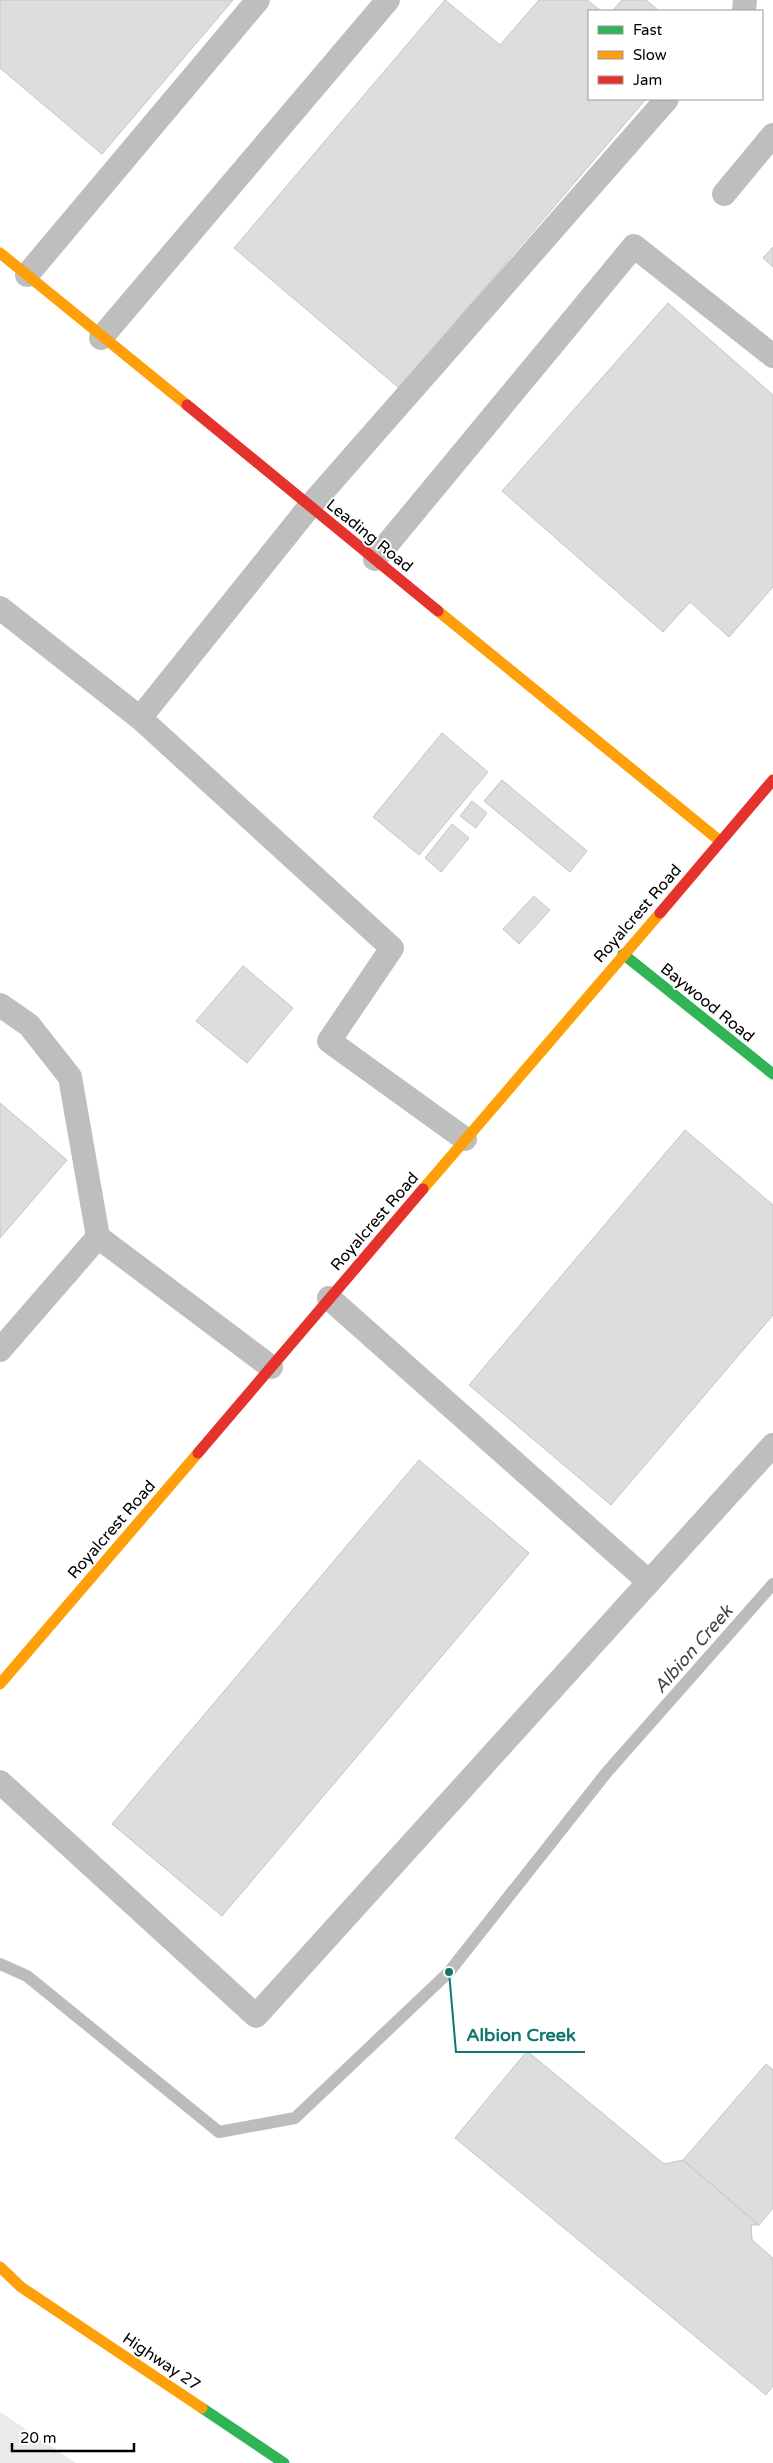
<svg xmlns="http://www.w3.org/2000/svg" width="773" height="2463" font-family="'Varela Round',sans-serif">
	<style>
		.green { fill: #eaeaea }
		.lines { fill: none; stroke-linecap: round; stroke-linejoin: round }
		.stream { stroke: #bcbcbc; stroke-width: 12 }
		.building { fill: #ddd; stroke: #c5c5c5 }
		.lane { stroke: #bebebe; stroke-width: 24 }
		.fast { stroke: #30b455; stroke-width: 11 }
		.slow { stroke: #ff9f0a; stroke-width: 11 }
		.jam { stroke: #e5322d; stroke-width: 11 }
		.labels { text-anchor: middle; stroke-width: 4; stroke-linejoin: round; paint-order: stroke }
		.street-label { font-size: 16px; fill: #000; stroke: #fff }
		.water-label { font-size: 18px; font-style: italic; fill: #414141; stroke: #fff }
		.leader { fill: none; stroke: #0f766e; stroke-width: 2 }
		.callout-dot { fill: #0f766e; stroke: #fff; stroke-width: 2 }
		.callout-label { font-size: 18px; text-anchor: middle; font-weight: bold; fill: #0f766e; stroke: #fff; stroke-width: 4; stroke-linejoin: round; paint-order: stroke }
	</style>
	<rect width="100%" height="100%" fill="#fff"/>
	<polygon class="green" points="0,2412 76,2463 0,2463"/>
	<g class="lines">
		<polyline class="stream" points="0,1964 27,1976 219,2132 295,2118 449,1972 607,1772 773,1584"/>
	</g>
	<g class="building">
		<polygon points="0,0 233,0 102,154 0,68"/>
		<polygon points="445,0 500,45 539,0 587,0 601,11 589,11 589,99 646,99 399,388 234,248"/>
		<polygon points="622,0 646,0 659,11 612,11"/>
		<polygon points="773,247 773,267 763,258"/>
		<polygon points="668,303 773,395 773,587 729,637 690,602 663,632 502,491"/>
		<polygon points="442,733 488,772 419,855 373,817"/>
		<polygon points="502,780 587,851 570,872 484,801"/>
		<polygon points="472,801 487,813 476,828 460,816"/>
		<polygon points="452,824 469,838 441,872 425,858"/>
		<polygon points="534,896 550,910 519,944 503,929"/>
		<polygon points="243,966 293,1008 247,1063 196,1021"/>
		<polygon points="0,1103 67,1160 0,1238"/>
		<polygon points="685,1130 773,1205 773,1315 611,1505 469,1385"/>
		<polygon points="419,1460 529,1553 222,1916 112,1824"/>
		<polygon points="527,2051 664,2164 683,2160 759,2225 751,2225 752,2240 773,2258 773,2386 766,2395 455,2138"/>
		<polygon points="766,2064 773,2070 773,2208 759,2225 683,2160"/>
	</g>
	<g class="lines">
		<g class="lane">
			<polyline points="744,11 745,0"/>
			<polyline points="724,194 773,135"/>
			<polyline points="27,275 258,0"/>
			<polyline points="101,338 388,0"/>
			<polyline points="375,559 634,246 773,356"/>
			<polyline points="0,608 140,718 310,506 667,99"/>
			<polyline points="140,718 392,948 329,1041 465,1139"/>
			<polyline points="0,1005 29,1025 70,1077 98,1237"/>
			<polyline points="329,1298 649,1582"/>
			<polyline points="0,1350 98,1237 271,1367"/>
			<polyline points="0,1782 256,2016 773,1445"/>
		</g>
		<g class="fast">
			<polyline points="623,954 773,1074"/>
			<polyline points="202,2408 284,2463"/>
		</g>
		<g class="slow">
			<polyline points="0,253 187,405"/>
			<polyline points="438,611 720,841"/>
			<polyline points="423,1189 660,913"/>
			<polyline points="0,1684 198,1453"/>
			<polyline points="0,2267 21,2287 202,2408"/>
		</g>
		<g class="jam">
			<polyline points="187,405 438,611"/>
			<polyline points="660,913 773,780"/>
			<polyline points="198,1453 423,1189"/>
		</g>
	</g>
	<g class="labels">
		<g class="street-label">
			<text transform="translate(370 535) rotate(39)" y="6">Leading Road</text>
			<text transform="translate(637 913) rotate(-49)" y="6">Royalcrest Road</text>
			<text transform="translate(708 1002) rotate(39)" y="6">Baywood Road</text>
			<text transform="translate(374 1221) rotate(-49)" y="6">Royalcrest Road</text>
			<text transform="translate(111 1529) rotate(-49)" y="6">Royalcrest Road</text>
			<text transform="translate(162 2361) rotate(34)" y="6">Highway 27</text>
		</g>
		<g class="water-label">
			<text transform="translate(693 1649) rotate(-49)" y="6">Albion Creek</text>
		</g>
	</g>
	<path class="leader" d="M449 1972L456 2052H585"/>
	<circle class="callout-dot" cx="449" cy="1972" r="5"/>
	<g class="callout-label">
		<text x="521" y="2041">Albion Creek</text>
	</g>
	<rect x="588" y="10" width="175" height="90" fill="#ffffff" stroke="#999999"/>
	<rect x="598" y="26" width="25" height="8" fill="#30b455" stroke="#999999"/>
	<text x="633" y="35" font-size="15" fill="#000000">Fast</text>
	<rect x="598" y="51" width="25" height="8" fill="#ff9f0a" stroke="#999999"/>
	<text x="633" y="60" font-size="15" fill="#000000">Slow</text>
	<rect x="598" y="76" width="25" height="8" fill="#e5322d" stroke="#999999"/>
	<text x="633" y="85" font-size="15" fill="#000000">Jam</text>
	<path d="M12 2443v8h122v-8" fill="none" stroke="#000000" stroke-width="2.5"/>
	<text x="20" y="2443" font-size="15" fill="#000000" stroke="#ffffff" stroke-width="4" paint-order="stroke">20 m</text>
</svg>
